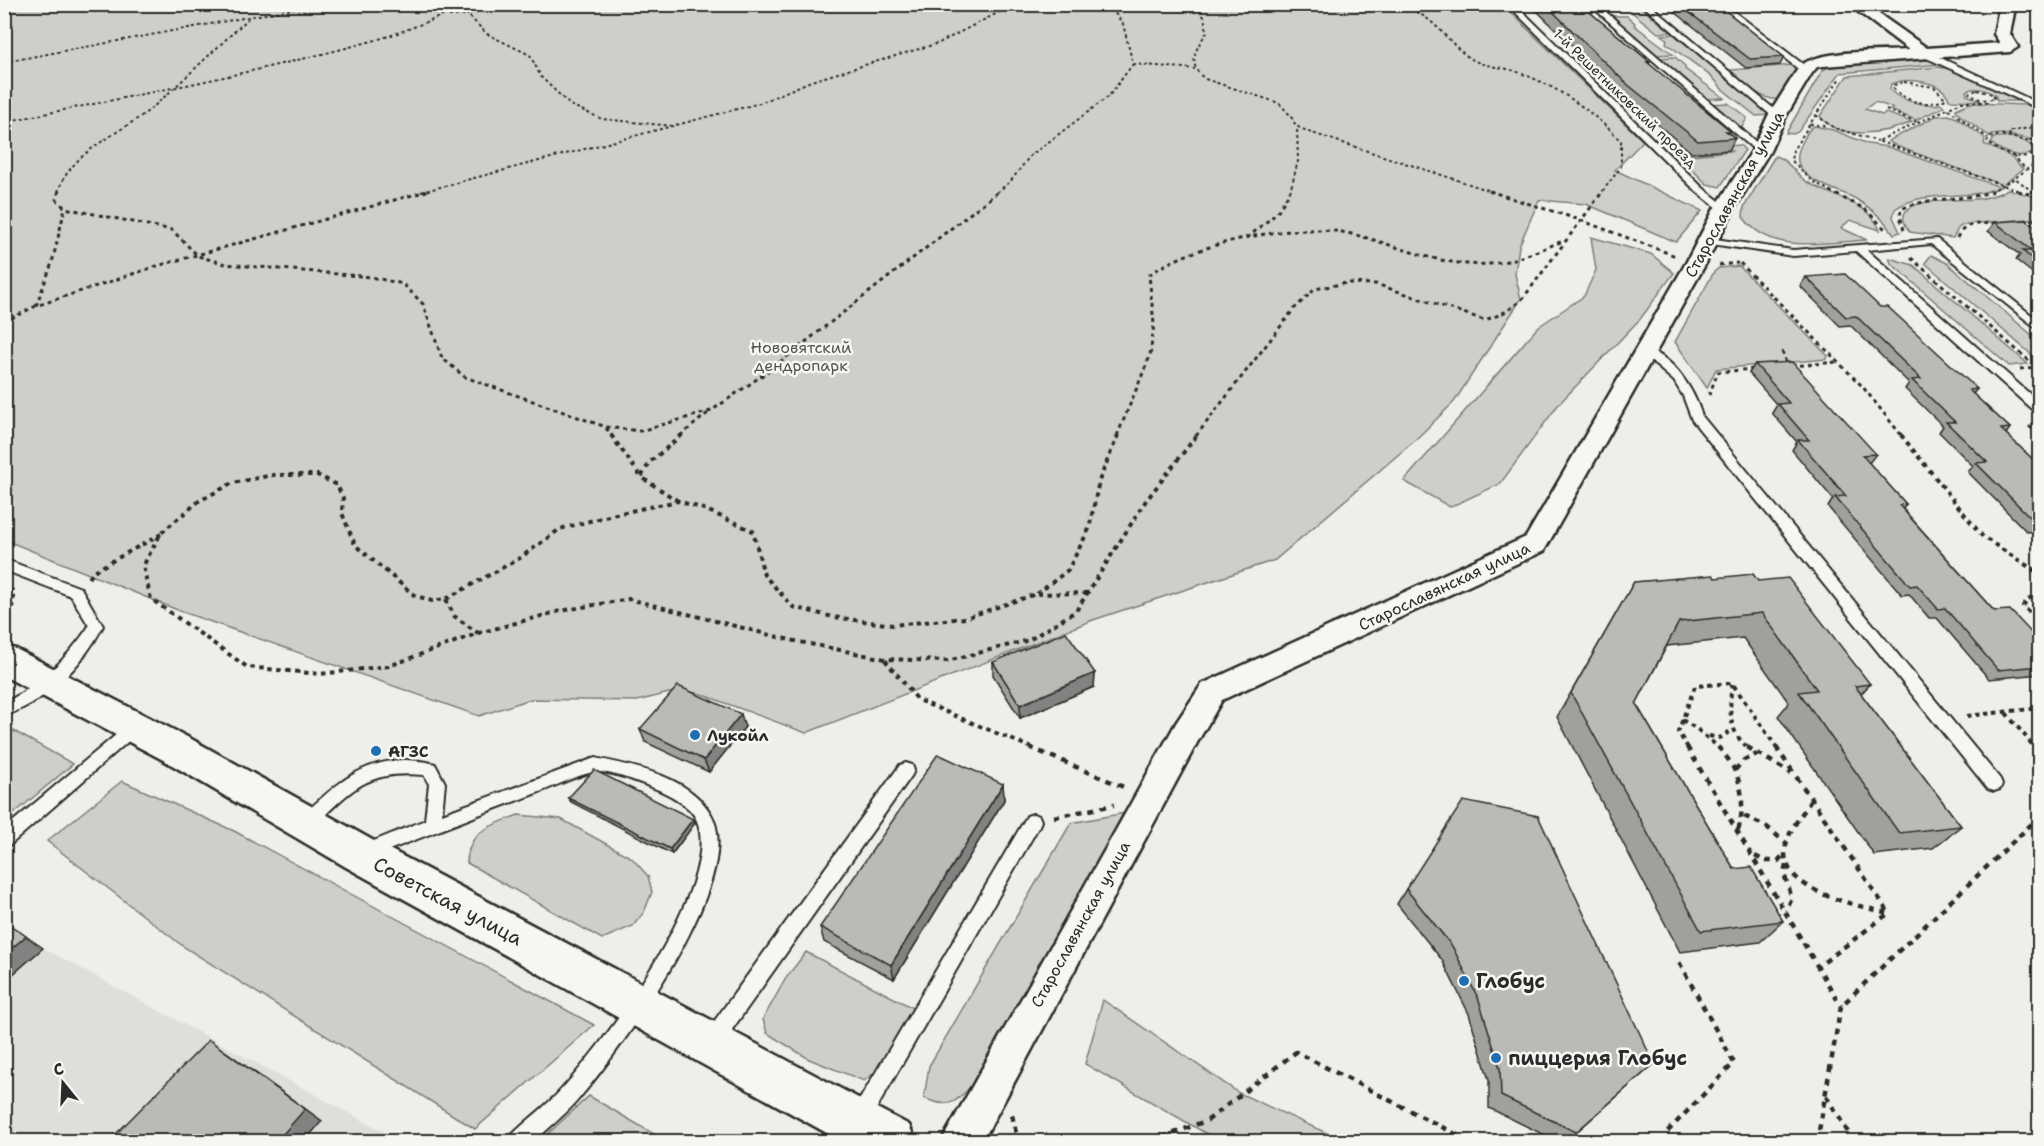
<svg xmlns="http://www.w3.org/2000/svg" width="2044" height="1146" font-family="'Shantell Sans',sans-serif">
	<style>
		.built { fill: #dededb }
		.green { fill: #cececa; stroke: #7c7c7a; stroke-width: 1.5 }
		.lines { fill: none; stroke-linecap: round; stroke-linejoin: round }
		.service-casing { stroke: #2b2b2b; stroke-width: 4 }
		.minor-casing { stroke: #2b2b2b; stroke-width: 5 }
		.primary-casing { stroke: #2b2b2b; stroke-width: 5 }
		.path-far3 { stroke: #2b2b2b; stroke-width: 2; stroke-dasharray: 3 3; stroke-linecap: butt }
		.path-far2 { stroke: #2b2b2b; stroke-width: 3; stroke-dasharray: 4 4; stroke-linecap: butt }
		.path-far1 { stroke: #2b2b2b; stroke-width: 4; stroke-dasharray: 4.5 4.5; stroke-linecap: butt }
		.path { stroke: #2b2b2b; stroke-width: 4.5; stroke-dasharray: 6 6; stroke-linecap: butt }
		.service { fill: #f6f6f2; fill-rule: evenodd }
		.minor { fill: #f6f6f2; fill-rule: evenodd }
		.primary { fill: #f6f6f2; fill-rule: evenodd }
		.wall { fill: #a0a09d; stroke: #2b2b2b; stroke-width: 1.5 }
		.shaded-wall { fill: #828280; stroke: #2b2b2b; stroke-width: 1.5 }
		.building { fill: #babab7; stroke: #2b2b2b; stroke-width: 1.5 }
		.poi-dot { fill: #1f6fb2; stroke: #f6f6f2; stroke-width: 2 }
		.labels { text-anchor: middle; stroke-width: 5; stroke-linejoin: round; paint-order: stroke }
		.far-street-label { font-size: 14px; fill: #2b2b2b; stroke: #f6f6f2 }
		.street-label { font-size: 16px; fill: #2b2b2b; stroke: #f6f6f2 }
		.park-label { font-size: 16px; fill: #545453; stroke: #f6f6f2 }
		.poi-label { font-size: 16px; font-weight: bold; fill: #2b2b2b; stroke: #f6f6f2; text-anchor: start }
		.near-street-label { font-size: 20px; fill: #2b2b2b; stroke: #f6f6f2 }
		.near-poi-label { font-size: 20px; font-weight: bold; fill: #2b2b2b; stroke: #f6f6f2; text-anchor: start }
	</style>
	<rect width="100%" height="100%" fill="#eeeeea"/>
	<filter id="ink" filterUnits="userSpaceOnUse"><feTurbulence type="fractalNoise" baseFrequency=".0167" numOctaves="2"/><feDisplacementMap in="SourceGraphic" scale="12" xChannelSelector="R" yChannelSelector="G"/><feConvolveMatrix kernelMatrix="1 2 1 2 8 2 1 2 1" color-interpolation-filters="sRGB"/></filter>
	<g filter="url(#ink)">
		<polygon class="built" points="4,920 43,948 401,1141 5,1141"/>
		<g class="green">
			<polygon points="4,5 1503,5 1643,141 1615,170 1702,211 1676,242 1586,204 1539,200 1519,246 1515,274 1521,299 1454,402 1413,442 1275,560 1093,620 806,733 701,694 681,690 637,701 531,699 479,716 180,611 5,540"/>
			<polygon points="1623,5 1638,5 1671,32 1658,33"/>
			<polygon points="1612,16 1627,16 1635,23 1634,25 1673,54 1656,55"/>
			<path d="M1673 34 1771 115 1756 116 1721 88C1718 78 1677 52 1666 43L1667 40 1662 35Z"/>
			<polygon points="1675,57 1685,66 1685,69 1724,98 1706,99 1659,58"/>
			<polygon points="1925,58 1942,64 1840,73 1798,132 1793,134 1786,133 1822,71 1828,67"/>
			<path d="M1793 65 1796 70 1778 99C1760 101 1743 81 1730 70Z"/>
			<path d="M1938 67 1950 69 2019 101H1997L1996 96C1988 90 1976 86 1966 91L1967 95 1981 101 1949 100C1944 81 1908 77 1891 84L1890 90C1903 103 1925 106 1942 104L1944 107 1916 120 1890 110 1893 108 1875 102 1865 109 1882 115 1886 113 1912 122C1888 133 1838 142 1820 116L1847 76Z"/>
			<polygon points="1728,103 1747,118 1741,129 1711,104"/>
			<polygon points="1970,103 2028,105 2039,111 2039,141 2003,134 1988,135 1957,113 1956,109"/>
			<polygon points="1949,115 1957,118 1985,138 1984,144 2010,156 2023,169 2003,185 1896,146 1888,141 1936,116"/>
			<path d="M1814 126 1833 130 1868 144 1888 147 2000 187C1966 202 1926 188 1895 209L1893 217 1900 232 1894 234C1884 219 1871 208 1856 199 1834 187 1784 179 1801 145 1805 138 1807 129 1814 126Z"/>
			<path d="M1998 137C2011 136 2028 139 2035 151 2023 161 2001 152 1991 143L1993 138Z"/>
			<polygon points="1740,145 1745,150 1720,187 1707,184 1672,150 1685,150 1692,155 1732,151 1728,146"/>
			<path d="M1775 156C1789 160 1795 174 1807 182 1831 197 1869 201 1880 230L1850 220 1841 228 1867 240C1826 242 1771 256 1743 217L1744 207Z"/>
			<path d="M2008 189 2039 198V218L1967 224 1959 227 1953 238 1910 232C1881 195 1959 201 1976 199 1987 198 1998 195 2008 189Z"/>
			<polygon points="1591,237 1651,254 1674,273 1641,318 1558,405 1500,484 1450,507 1404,481 1538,327 1584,296 1596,270"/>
			<polygon points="1931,255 1947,263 2039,341 2039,361 1925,263"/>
			<polygon points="1889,258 1913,265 2028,364 2009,366 1891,263"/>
			<polygon points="1739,266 1828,356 1827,359 1716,369 1707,388 1675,342 1714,272 1719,268"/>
			<polygon points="5,726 73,764 5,821"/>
			<polygon points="122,781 234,831 594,1025 475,1129 184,947 47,841"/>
			<path d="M1125 813 975 1081C957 1102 951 1110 924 1098L929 1066 1071 823Z"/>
			<path d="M518 815 561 819 632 858 648 876 652 892 644 912 633 926 602 939 467 863C468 829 492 826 518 815Z"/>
			<polygon points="806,952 915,1009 884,1065 864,1081 809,1059 767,1033 763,1019 786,978"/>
			<polygon points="1103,1000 1239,1093 1344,1141 1219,1141 1085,1064"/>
			<polygon points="589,1096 666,1141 540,1141"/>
		</g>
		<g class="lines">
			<g class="service-casing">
				<g id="service">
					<polygon points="1507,4 1515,4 1703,188 1727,207 1727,211 1721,211 1697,192"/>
					<polygon points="1589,4 1597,4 1764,149 1764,153 1758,153"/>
					<polygon points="1641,4 1649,4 1780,114 1780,118 1774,118"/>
					<polygon points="1716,4 1724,4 1808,68 1808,72 1802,72"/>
					<polygon points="1922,52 1928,52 2040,104 2040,109 1922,56"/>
					<polygon points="1708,238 1793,250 1937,239 2040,322 2040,331 1931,244 1867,250 2040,403 2040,414 2036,413 1856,251 1793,256 1704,243 1704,239"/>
					<path d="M1646 349C1674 357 1694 390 1702 416L2000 779 2002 784 2000 789 1994 791 1988 789 1692 420 1683 396 1674 381 1640 352Z"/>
					<path d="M4 559 81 588 103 626C82 666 48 701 4 716V703C41 684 66 660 89 626L71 596 4 570Z"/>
					<polygon points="135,721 140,723 143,727 140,731 10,845 4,847 4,829 130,723"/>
					<path d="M595 758C634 766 689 776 711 814 748 878 619 1052 577 1101 564 1116 548 1128 534 1142H509L512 1135C527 1120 544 1108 559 1092 603 1046 723 885 697 821 693 810 681 802 671 796 657 788 610 770 594 772 576 775 552 788 534 794 477 815 422 838 365 859L359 857 357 852 359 847 425 820 429 784 424 775C366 770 352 789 313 827L307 829 301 827 299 822 301 817C332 788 358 762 402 760 412 760 425 761 435 764L445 783 442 814Z"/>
					<polygon points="906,763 912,765 914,770 912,775 719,1048 712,1050 705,1048 703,1041 705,1034 900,765"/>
					<polygon points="1033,814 1039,816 1041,821 1039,826 867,1125 860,1128 853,1125 850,1118 853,1111 1027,816"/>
				</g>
			</g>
			<g class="minor-casing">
				<path id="minor" d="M1848 4H1865L1927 48 2000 43 1994 34 1998 13 2003 4H2018L2014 13 2010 34 2018 47 2010 52 1823 66 1817 67 1812 73 1786 116 1770 151 1734 209 1706 263 1544 551 1222 700 1198 741 982 1142H941L1176 723 1202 684 1526 537 1686 263 1714 209 1752 151 1768 116 1799 67C1817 49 1883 52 1909 50Z"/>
			</g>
			<g class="primary-casing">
				<polygon id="primary" points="4,645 16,649 193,740 374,841 909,1125 916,1142 843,1142 346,867 167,762 4,676"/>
			</g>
			<g class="path-far3">
				<polyline points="457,4 487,34 530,55 541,77 570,105 602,119 673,126"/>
				<path d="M1197 4 1204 17 1207 32C1196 48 1186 65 1205 79L1279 103 1291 116 1296 126 1309 132 1494 192"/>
				<path d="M1333 4C1358 6 1386 2 1411 10 1438 19 1450 48 1475 61 1487 67 1502 67 1515 71 1557 86 1590 109 1621 141V167L1602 192"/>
				<polyline points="1971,4 1984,16"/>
				<polyline points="4,7 24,4"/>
				<polyline points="449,16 468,15"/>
				<polyline points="4,62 319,4"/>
				<polyline points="1133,64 1195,69"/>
				<path d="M1904 82 1934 87 1946 99C1928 107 1907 103 1893 88L1894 85Z"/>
				<polygon points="1977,90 1992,94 1995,99 1981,100 1969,93"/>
				<polyline points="1988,102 1962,102 1878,141 2022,192"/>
				<polyline points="1948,109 1988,138"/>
				<polyline points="1886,110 1917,122"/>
				<polyline points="1816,115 1834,128 1878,141"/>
				<path d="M4 122C127 97 251 74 372 41 409 31 440 15 475 4"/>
				<polyline points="1810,124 1826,126"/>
				<path d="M2002 135 2027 141 2038 151C2022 163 2001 154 1987 142L1990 137Z"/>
				<polyline points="2010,136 2009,132 2033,127 2040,130"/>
				<polyline points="2029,140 2040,142"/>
				<polyline points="2013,156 2027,170"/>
				<path d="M58 192C71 150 121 134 153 107 185 79 216 48 248 19"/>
				<polyline points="421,192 760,103 811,81 939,43 1015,4"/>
				<polyline points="997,192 1010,182 1030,156 1109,96 1133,64 1123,24 1108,4"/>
				<polyline points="1290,192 1298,161 1297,127"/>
				<polyline points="1832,192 1812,181 1791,160 1793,150 1840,78"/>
				<polyline points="1990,192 2015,178"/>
				<polyline points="2033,192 2015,178 2040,160"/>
			</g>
			<g class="path-far2">
				<polyline points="59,191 56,199 65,208 172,230 198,256 225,264 371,277 403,284 423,304 442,358 465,377 606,427 640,431 711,411 767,372 999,191"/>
				<polyline points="1489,191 1580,220 1676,256"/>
				<polyline points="1829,191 1865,209 1886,230"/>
				<polyline points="2018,191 2040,197"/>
				<polyline points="2031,191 2038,196"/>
				<polyline points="2025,221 2040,219"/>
				<path d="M1904 230 1900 216 1901 209C1932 195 1964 202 1993 191"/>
				<polyline points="1247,238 1277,213 1290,191"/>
				<path d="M1957 238C1963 222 1982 224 1997 223"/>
				<polyline points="1911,258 2040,370"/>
				<polyline points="1740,263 1862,386 1902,436"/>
				<polyline points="1719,265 1738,263"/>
				<polyline points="36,306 52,263 65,208"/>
				<polyline points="4,322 36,306 157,266 427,191"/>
				<polyline points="1782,351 1787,366"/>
				<polyline points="1792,366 1837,362"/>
				<polyline points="2020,369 2037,367"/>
				<polyline points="1709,395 1718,372 1755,369"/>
				<polyline points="2029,426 2040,436"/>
				<polyline points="606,428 612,436"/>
				<polyline points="680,436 708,413"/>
				<path d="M1117 436 1150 356 1154 324 1149 275C1191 244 1290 223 1342 232 1391 241 1437 268 1489 264 1514 262 1539 250 1563 241"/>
				<path d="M1196 436 1294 309 1315 289 1346 283 1376 284 1484 320C1500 316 1512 309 1524 297L1603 191"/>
			</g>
			<g class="path-far1">
				<polyline points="611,435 641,477"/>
				<polyline points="1901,435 1983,537 2040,574"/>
				<polyline points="678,501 641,477 650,462 682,435"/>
				<polyline points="89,578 96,570 161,534"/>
				<polyline points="2040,592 2027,600 2023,606 2040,623"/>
				<polyline points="1087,593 1036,594 965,618 893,625 833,617 793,607 764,575 753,531 704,509 678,501 616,514 560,529 520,558 446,599 432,601 414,595 355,545 342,513 343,498 337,485 317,475 273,475 233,483 199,501 161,533 143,566 151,599 247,667 320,674 389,666 479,633 560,611 629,599 790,640 885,659 947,661 1029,640 1076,611 1145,502 1197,435"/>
				<polyline points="1037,594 1068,570 1089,529 1099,481 1118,435"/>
				<polyline points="446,599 454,616 478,633"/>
				<polyline points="4,614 14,604 12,589"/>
				<polyline points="885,660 918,700 1032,748"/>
				<path d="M1732 684C1729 707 1728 734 1749 748"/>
				<polyline points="2006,713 2035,748"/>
				<polyline points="1967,716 2040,708"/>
				<polyline points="1682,720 1697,729 1719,748"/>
				<polyline points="1709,736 1720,738 1732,730"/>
				<polyline points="1688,748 1678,732 1695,686 1732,683 1777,748"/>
			</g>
			<g class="path">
				<polyline points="1029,747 1126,788"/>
				<polyline points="1687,747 1841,1006"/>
				<path d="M1718 747C1741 771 1747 799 1738 831"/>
				<polyline points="1747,747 1791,773"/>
				<polyline points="1776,747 1889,913 1819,966"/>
				<polyline points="2033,747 2040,755"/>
				<polyline points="1735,770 1744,760 1757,754"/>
				<path d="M1811 800C1802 815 1790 828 1786 845 1775 891 1857 905 1888 913"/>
				<polyline points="1744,816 1767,827 1787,844"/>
				<polyline points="1054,817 1114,805"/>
				<polyline points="1755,856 1765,861 1778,861 1785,853"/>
				<polyline points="1786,865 1784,874 1792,898 1786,911"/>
				<polyline points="1826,1096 1854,1142"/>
				<polyline points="1012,1115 1018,1142"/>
				<polyline points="1151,1142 1208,1120 1296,1052 1471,1142"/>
				<polyline points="1672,1142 1667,1132 1734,1063 1679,962"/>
				<polyline points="1817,1142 1841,1006 2040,816"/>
			</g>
			<use href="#service" class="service"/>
			<use href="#minor" class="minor"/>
			<use href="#primary" class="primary"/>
		</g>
		<g class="wall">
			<polygon points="1530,4 1582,4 1592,14 1650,62 1649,64 1731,131 1729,133 1735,138 1729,150 1692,153 1622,95"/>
			<polygon points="1666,4 1717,4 1784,57 1780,65 1746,68 1666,5"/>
			<polygon points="1995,222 2040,230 2040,279 2016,260 2020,255 1988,231"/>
			<polygon points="1806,277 1880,307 1977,389 1973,394 2010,428 2006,434 2040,466 2040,531 2027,532 1968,472 1973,466 1939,432 1943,426 1905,389 1909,383 1850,325 1840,326 1800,286"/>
			<polygon points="1755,364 1876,454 1869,463 1906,504 1903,509 1994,611 2040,642 2040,674 1989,679 1937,618 1929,618 1909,594 1902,595 1828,507 1833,499 1792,450 1797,442 1772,413 1777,405 1749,373"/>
			<polygon points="1715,578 1758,581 1870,684 1861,694 1961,826 1933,848 1874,855 1778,716 1789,703 1743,638 1667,646 1636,704 1734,869 1783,921 1760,942 1680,952 1557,717 1634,582"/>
			<polygon points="993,662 1095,673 1094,687 1020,718 993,675"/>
			<polygon points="745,727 709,772 645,742 640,729"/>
			<polygon points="1003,784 1004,800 894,979 824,942 820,927"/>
			<polygon points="568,798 693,819 695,823 672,854 571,802"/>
			<polygon points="1406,889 1654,1064 1565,1142 1559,1142 1489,1108 1489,1080 1469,1014 1442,960 1397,904"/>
		</g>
		<g class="shaded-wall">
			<polygon points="1095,673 1094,687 1020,718 1020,705"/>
			<polygon points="741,714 745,727 709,772 704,760"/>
			<polygon points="1003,784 1004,800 894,979 891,965"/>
			<polygon points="693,819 695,823 672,854 670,849"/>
			<polygon points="4,921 43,948 4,982"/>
			<polygon points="209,1040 228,1053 322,1121 304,1142 276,1142"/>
		</g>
		<g class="building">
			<polygon points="1545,4 1582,4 1592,14 1650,62 1647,62 1731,131 1726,131 1735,138 1698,141 1627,84"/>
			<polygon points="1678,4 1717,4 1784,57 1750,59"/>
			<polygon points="2026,220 2040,230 2040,265 2023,251 2032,251 1995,222"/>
			<polygon points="1845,274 1880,307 1888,307 1977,389 1969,390 2010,428 2001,429 2040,466 2040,472 2038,472 2040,473 2040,522 2036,523 1976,463 1987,462 1946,422 1955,422 1912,380 1921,379 1856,316 1846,317 1806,277"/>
			<polygon points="1792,362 1876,454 1862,455 1906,504 1899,505 1994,611 2010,610 2040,642 2040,666 1998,670 1945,608 1938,609 1917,585 1910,586 1835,497 1846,496 1798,440 1809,440 1778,404 1789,403 1755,364"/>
			<polygon points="1753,574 1758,581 1788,578 1870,684 1855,686 1961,826 1899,833 1799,692 1817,690 1762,613 1679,622 1636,704 1734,869 1751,867 1783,921 1701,931 1571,693 1634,582 1713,575 1715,578"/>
			<polygon points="1066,632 1095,673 1020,705 993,662"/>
			<polygon points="678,686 741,714 704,760 640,729"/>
			<polygon points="938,754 1003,784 891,965 820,927"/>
			<polygon points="594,770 693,819 670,849 568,798"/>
			<polygon points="1463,801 1538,816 1654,1064 1576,1132 1501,1096 1500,1068 1479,1000 1452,946 1406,889"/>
			<polygon points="4,921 26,936 4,955"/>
			<polygon points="209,1040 305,1109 276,1142 108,1142"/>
		</g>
	</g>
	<g class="poi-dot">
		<circle cx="695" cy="735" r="6"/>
		<circle cx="376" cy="751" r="6"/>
		<circle cx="1464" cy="981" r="6"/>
		<circle cx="1496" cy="1058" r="6"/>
	</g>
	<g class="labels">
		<g class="far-street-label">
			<text transform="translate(1625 98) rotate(44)" y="5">1-й Решетниковский проезд</text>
		</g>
		<g class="street-label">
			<text transform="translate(1734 194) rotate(-61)" y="6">Старославянская улица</text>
			<text transform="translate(1444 586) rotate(-25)" y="6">Старославянская улица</text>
			<text transform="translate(1080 924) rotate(-61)" y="6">Старославянская улица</text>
		</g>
		<g class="park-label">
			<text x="801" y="353">Нововятский<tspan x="801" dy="18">дендропарк</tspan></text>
		</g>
		<g class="poi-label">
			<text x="707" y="741">Лукойл</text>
			<text x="388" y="757">АГЗС</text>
		</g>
		<g class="near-street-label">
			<text transform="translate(448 901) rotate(28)" y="7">Советская улица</text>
		</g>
		<g class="near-poi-label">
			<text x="1476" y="988">Глобус</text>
			<text x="1508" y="1065">пиццерия Глобус</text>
		</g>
	</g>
	<rect width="2044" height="1146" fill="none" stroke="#f6f6f2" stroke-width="24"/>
	<rect x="12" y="12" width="2020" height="1122" fill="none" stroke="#2b2b2b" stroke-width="2" filter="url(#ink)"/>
	<g transform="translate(63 1083) rotate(342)" stroke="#f6f6f2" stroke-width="4.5" paint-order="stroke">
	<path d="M0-4.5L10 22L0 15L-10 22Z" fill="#2b2b2b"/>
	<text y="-9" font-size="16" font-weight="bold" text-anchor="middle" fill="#2b2b2b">С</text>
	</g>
</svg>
